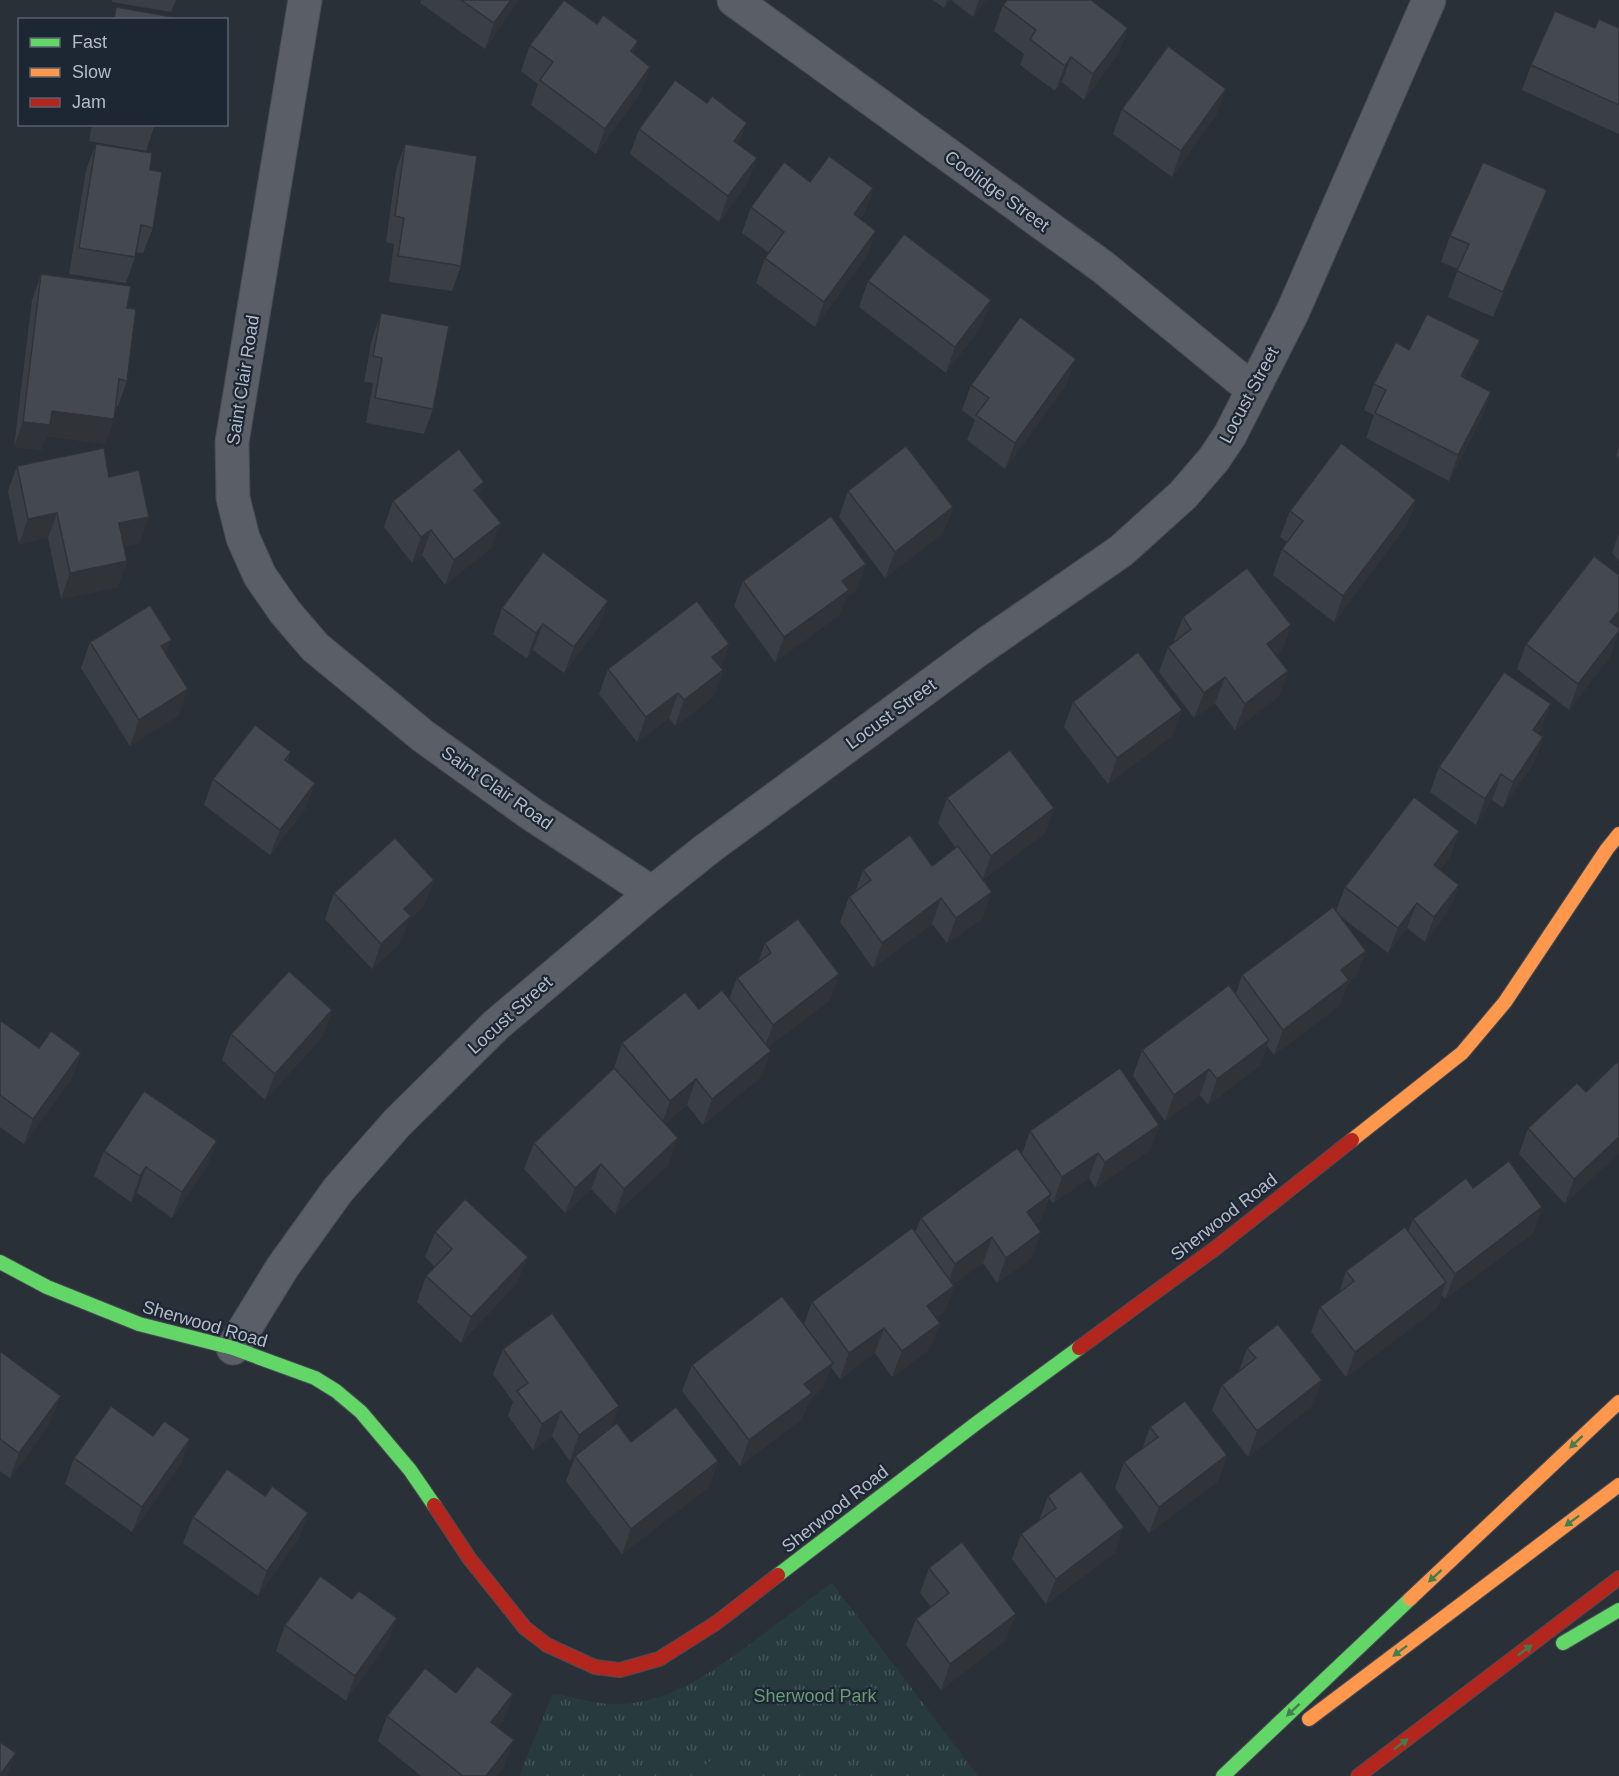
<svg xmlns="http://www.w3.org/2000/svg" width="1619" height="1776" font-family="Arial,sans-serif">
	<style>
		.park { fill: url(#park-tufts) }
		.garden { fill: #273a3e }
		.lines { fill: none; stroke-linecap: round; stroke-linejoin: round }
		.street-casing { stroke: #484c53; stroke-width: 35 }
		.fast-casing { stroke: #484c53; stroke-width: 16 }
		.slow-casing { stroke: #484c53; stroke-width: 16 }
		.jam-casing { stroke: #484c53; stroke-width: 16 }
		.street { stroke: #5a5e66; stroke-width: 33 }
		.fast { stroke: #63d668; stroke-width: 14 }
		.slow { stroke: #ff974d; stroke-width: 14 }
		.jam { stroke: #b3261e; stroke-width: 14 }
		.wall { fill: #3a3f45 }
		.shaded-wall { fill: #303338 }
		.building { fill: #444950; stroke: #303338; stroke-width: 1.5 }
		.oneway { fill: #407e4e }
		.labels { text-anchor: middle; stroke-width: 4.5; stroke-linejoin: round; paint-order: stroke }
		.street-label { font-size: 18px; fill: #b4bcc9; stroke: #1d2633 }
		.park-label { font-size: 18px; fill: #6b9a76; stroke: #1d2633 }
	</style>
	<defs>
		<pattern id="park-tufts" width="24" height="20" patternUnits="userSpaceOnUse" patternTransform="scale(1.5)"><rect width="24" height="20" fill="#273a3e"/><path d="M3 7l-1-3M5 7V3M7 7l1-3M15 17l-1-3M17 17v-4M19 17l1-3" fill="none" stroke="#445559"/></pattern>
	</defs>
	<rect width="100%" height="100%" fill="#2a3038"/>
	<path class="park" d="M832 1583 978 1776H519L553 1693C575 1698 603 1706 625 1704 677 1699 718 1668 758 1638 783 1619 807 1601 832 1583Z"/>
	<polygon class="garden" points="723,1751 742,1776 691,1776"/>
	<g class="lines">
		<g class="street-casing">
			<g id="street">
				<polyline points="305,0 232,442 233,498 243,538 260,576 285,612 315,647 423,736 530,813 652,893"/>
				<polyline points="734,0 1103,267 1253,390"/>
				<polyline points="233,1348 282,1268 338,1190 397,1123 496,1025 652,893 707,849 982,647 1121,551 1183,495 1214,459 1230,435 1293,311 1429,0"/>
			</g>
		</g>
		<g class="fast-casing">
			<g id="fast">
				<polyline points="0,1262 47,1287 139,1324 233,1348 315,1378 336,1391 361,1412 410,1470 434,1505"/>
				<polyline points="778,1575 978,1422 1079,1348"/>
				<polyline points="1563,1643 1619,1610"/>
				<polyline points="1223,1776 1410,1599"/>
			</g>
		</g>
		<g class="slow-casing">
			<g id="slow">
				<polyline points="1352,1140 1462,1053 1505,1002 1607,849 1619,834"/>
				<polyline points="1410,1599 1619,1402"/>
				<polyline points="1309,1719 1619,1485"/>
			</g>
		</g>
		<g class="jam-casing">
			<g id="jam">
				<polyline points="1079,1348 1217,1247 1352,1140"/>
				<polyline points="434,1505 469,1558 525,1628 547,1645 595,1667 620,1670 659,1659 716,1623 778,1575"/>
				<polyline points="1358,1776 1619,1578"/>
			</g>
		</g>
		<use href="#street" class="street"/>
		<use href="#fast" class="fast"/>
		<use href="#slow" class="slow"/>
		<use href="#jam" class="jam"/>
	</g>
	<g class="wall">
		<polygon points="112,0 176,0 171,12 112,2"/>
		<polygon points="421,0 519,0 485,49 420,3"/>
		<polygon points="933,0 950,0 944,8"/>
		<polygon points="951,0 986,0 973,17"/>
		<polygon points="1003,5 1128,28 1118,54 1084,100 1062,82 1055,91 1020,65 1024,54 994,31"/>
		<polygon points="1595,28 1619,28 1619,134 1522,90 1531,65"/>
		<polygon points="530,45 634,54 641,92 596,154 531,105 538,84 521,71"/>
		<polygon points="1122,109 1217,114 1172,177 1113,134"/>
		<polygon points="92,124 155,124 146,151 89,141"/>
		<polygon points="639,129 739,145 757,158 747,184 719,222 630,154"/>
		<polygon points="96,144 150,170 153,228 143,253 136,252 135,257 126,283 69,274 86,170"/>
		<polygon points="405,144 461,266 452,291 389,282 394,244 386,242 396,170"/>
		<polygon points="810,182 873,188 864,214 860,219 876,231 867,256 815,327 756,283 765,258 769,253 742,233 751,207"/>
		<polygon points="1547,190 1537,216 1493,317 1448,297 1458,269 1441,262 1450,236"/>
		<polygon points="41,274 127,308 127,381 118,406 116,406 114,419 105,444 46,436 41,450 14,447 32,300"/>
		<polygon points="868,281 982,325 946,373 859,307"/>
		<polygon points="381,313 433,409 424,434 366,423 373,383 364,382 372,339"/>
		<polygon points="1409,350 1470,366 1464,378 1491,392 1482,417 1449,481 1366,438 1374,415 1364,410 1374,384"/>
		<polygon points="1067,384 1005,469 967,440 975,420 962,410 971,385"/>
		<polygon points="1619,447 1619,459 1616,456"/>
		<polygon points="17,466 109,477 140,543 124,546 127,561 118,587 61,599 48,538 19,544 8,491"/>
		<polygon points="848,491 953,507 943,533 885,578 839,517"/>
		<polygon points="479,496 501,523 491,548 445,585 422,555 412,563 384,527 393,501"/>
		<polygon points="1416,500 1407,525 1334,622 1273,575 1282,549 1287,542 1280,537 1290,511"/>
		<polygon points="1619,533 1619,561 1612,553"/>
		<polygon points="743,581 857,590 846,597 839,615 775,662 734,606"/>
		<polygon points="608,601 599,626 564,673 533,650 527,659 493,634 502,608"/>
		<polygon points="1183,617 1291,625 1282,651 1276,655 1288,671 1279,696 1235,730 1215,703 1194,718 1159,672 1168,647 1173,643"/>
		<polygon points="1619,624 1617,627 1611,655 1569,710 1517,669 1526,644"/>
		<polygon points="90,642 166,655 179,715 130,746 81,668"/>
		<polygon points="729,644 721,667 723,670 714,696 675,726 669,718 637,742 599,694 608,669"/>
		<polygon points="1073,702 1182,710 1173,735 1108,784 1064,727"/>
		<polygon points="1551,704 1541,729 1538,734 1543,737 1534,763 1503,808 1492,800 1476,825 1430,792 1439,767"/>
		<polygon points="291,752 287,762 306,808 270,855 204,805 213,779"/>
		<polygon points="947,798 1054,808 1045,833 983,880 983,918 947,943 932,924 873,968 840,922 849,897 855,893 863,870 932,866 956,848 938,823"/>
		<polygon points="1459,831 1450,857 1440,870 1459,885 1449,910 1425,942 1407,928 1388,953 1339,915 1366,951 1356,976 1348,983 1340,1005 1274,1055 1267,1046 1260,1065 1208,1105 1200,1095 1165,1121 1133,1076 1142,1050 1236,994 1242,975 1336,911 1345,887"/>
		<polygon points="434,880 424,906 409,920 401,942 372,969 325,919 334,893"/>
		<polygon points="765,943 839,974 830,1000 768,1047 762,1076 703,1125 687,1105 665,1123 669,1164 615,1214 591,1189 565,1213 524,1169 534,1143 614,1068 622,1043 699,1009 729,999 737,978 758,963"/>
		<polygon points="332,1010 323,1036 265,1100 222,1060 231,1034"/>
		<polygon points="0,1020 39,1048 81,1053 72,1078 24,1144 0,1127"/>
		<polygon points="1619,1064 1565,1204 1519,1154 1528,1128 1586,1092"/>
		<polygon points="1159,1125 1150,1150 1095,1188 1089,1178 1053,1203 1049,1198 1041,1220 1035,1224 1041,1232 1032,1258 997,1283 983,1263 953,1284 954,1286 945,1311 936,1318 940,1323 930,1349 892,1377 875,1353 840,1379 831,1367 823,1388 810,1399 802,1419 740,1466 682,1391 692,1365 804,1324 812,1302 915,1233 921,1218 1022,1154 1030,1131"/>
		<polygon points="217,1141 207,1166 172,1218 137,1193 131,1202 94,1176 104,1151"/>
		<polygon points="1473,1188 1542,1207 1533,1233 1445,1299 1442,1295 1437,1308 1346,1377 1311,1332 1320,1307 1339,1293 1346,1271 1408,1232 1413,1219"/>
		<polygon points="435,1232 518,1282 461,1343 417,1302 426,1276 435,1267 425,1257"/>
		<polygon points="1247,1348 1322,1380 1313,1405 1248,1457 1212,1410 1222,1385 1239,1371"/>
		<polygon points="503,1349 631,1442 718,1461 709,1487 622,1554 566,1481 575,1457 570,1461 552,1436 533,1450 508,1416 513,1402 493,1374"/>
		<polygon points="0,1351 51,1422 10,1478 0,1471"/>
		<polygon points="1150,1427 1227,1455 1218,1481 1149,1533 1115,1488 1124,1462 1142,1449"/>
		<polygon points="153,1436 190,1439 181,1464 132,1532 65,1484 74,1458"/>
		<polygon points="265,1496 308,1513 299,1538 258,1596 183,1543 193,1517"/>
		<polygon points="1048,1496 1115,1553 1046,1604 1012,1559 1021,1534 1039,1521"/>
		<polygon points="929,1568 1007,1639 941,1690 906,1645 916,1619 931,1607 920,1593"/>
		<polygon points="352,1599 397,1618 387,1643 346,1701 276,1651 285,1625"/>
		<polygon points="456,1693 513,1694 504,1720 498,1727 505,1765 497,1776 421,1776 378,1741 387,1716"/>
	</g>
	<g class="shaded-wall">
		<polygon points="511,0 519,0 485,49 494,23"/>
		<polygon points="947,0 950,0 944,8"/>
		<polygon points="979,0 986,0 973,17"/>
		<polygon points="1128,28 1118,54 1084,100 1093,74"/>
		<polygon points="638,41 629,67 631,51"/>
		<polygon points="1071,57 1062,82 1055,91 1065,66"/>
		<polygon points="650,67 641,92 596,154 605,129"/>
		<polygon points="1226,89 1217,114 1172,177 1181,151"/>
		<polygon points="747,123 738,148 734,141"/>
		<polygon points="757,158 747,184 719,222 728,196"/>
		<polygon points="873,188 864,214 845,240 854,214"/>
		<polygon points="1547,190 1537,216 1493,317 1503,292"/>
		<polygon points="876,231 867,256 815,327 824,302"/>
		<polygon points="991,300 982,325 946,373 955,347"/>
		<polygon points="1480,340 1470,366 1452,402 1461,376"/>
		<polygon points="1076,359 1067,384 1005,469 1015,443"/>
		<polygon points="1491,392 1482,417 1449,481 1458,455"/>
		<polygon points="52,411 114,419 105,444 46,436 41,450 14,447 23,422"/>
		<polygon points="484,482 475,508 474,490"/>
		<polygon points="1416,500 1407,525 1334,622 1343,596"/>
		<polygon points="953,507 943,533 885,578 895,552"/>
		<polygon points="57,513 48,538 19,544 28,519"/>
		<polygon points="149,517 140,543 110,549 119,523"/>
		<polygon points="501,523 491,548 445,585 454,560"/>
		<polygon points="431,530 422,555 412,563 421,537"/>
		<polygon points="127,561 118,587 61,599 70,573"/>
		<polygon points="866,564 857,590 846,597 839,615 775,662 784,637 842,581"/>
		<polygon points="608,601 599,626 564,673 574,647"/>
		<polygon points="1619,611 1619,624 1601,647 1610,622"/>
		<polygon points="543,624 533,650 527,659 536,633"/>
		<polygon points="1291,625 1282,651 1258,670 1267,644"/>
		<polygon points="1619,631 1611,655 1569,710 1578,684"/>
		<polygon points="172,640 162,666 161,646"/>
		<polygon points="729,644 720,670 712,657"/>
		<polygon points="723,670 714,696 675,726 684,700"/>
		<polygon points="1288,671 1279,696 1235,730 1245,704"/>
		<polygon points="1225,677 1215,703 1194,718 1204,693"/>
		<polygon points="188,689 179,715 130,746 139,720"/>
		<polygon points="678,693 669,718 637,742 646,717"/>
		<polygon points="1551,704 1541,729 1524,755 1533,730"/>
		<polygon points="1182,710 1173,735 1108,784 1117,758"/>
		<polygon points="1543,737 1534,763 1503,808 1513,782"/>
		<polygon points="1501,774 1492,800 1476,825 1485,799"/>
		<polygon points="315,783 306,808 270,855 280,830"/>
		<polygon points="1054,808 1045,833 982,881 991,856"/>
		<polygon points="1459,831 1450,857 1424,891 1434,865"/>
		<polygon points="434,880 424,906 409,920 401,942 372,969 381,944 404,909"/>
		<polygon points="1459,885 1449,910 1425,942 1434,917"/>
		<polygon points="992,892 983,918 947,943 956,918"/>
		<polygon points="941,898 932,924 873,968 882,943"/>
		<polygon points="1417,903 1407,928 1388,953 1398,928"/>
		<polygon points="1366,951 1356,976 1348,983 1340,1005 1274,1055 1283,1030 1341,970"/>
		<polygon points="839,974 830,1000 763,1051 773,1025"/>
		<polygon points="332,1010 323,1036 265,1100 275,1074"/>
		<polygon points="1269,1040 1260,1065 1208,1105 1217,1079"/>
		<polygon points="771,1051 762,1076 703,1125 712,1099"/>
		<polygon points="81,1053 72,1078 24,1144 33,1119"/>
		<polygon points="1209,1069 1200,1095 1165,1121 1174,1095"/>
		<polygon points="696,1079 687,1105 661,1127 670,1101"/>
		<polygon points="1159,1125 1150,1150 1095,1188 1105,1162"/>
		<polygon points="1619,1137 1619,1154 1565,1204 1574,1179"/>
		<polygon points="678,1138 669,1164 615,1214 624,1189"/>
		<polygon points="217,1141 207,1166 172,1218 182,1192"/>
		<polygon points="1098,1153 1089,1178 1053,1203 1062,1177"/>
		<polygon points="601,1164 591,1189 565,1213 575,1188"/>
		<polygon points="146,1167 137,1193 131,1202 140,1176"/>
		<polygon points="1051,1194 1041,1220 1017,1238 1027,1212"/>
		<polygon points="1542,1207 1533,1233 1445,1299 1455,1274"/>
		<polygon points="1041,1232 1032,1258 997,1283 1006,1258"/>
		<polygon points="992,1237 983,1263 946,1290 955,1264"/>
		<polygon points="528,1257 518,1282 461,1343 471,1317"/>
		<polygon points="1446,1282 1437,1308 1346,1377 1355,1352"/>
		<polygon points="954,1286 945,1311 918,1331 927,1306"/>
		<polygon points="940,1323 930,1349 892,1377 902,1351"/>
		<polygon points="884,1328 875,1353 840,1379 849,1353"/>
		<polygon points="833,1363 823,1388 810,1399 802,1419 740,1466 749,1440 804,1384"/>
		<polygon points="1322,1380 1313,1405 1248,1457 1257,1431"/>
		<polygon points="61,1396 51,1422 10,1478 19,1453"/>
		<polygon points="619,1406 610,1431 570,1461 579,1435"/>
		<polygon points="561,1411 552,1436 533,1450 542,1424"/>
		<polygon points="190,1439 181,1464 132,1532 142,1507"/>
		<polygon points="1227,1455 1218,1481 1149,1533 1159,1507"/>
		<polygon points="718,1461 709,1487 622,1554 631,1529"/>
		<polygon points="308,1513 299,1538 258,1596 267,1571"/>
		<polygon points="1124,1527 1115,1553 1046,1604 1056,1579"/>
		<polygon points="1016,1614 1007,1639 941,1690 950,1664"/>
		<polygon points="397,1618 387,1643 346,1701 355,1676"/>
		<polygon points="513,1694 504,1720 482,1747 491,1722"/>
		<polygon points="514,1740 505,1765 497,1776 486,1776"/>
		<polygon points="16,1753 7,1776 0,1776 0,1775"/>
	</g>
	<g class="building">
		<polygon points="461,0 511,0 494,23"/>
		<polygon points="564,0 597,24 603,15 638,41 631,51 650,67 605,129 540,80 553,62 530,45"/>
		<polygon points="1007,0 1091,0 1128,28 1093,74 1071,57 1065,66 1030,39 1036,30 1003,5"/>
		<polygon points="116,7 173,17 172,20 114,20"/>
		<polygon points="1555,11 1595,28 1599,19 1619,28 1619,105 1531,65"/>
		<polygon points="1168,46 1226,89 1181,151 1122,109"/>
		<polygon points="675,80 707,103 712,96 747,123 734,141 757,158 728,196 639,129"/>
		<polygon points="96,144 152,153 150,170 162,172 153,228 141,225 135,257 79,248"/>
		<polygon points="405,144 477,156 461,266 398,256 404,218 395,216"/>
		<polygon points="829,156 873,188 854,214 876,231 824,302 765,258 784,232 751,207 784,162 810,182"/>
		<polygon points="1483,162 1547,190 1503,292 1457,271 1469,244 1450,236"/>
		<polygon points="904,234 991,300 955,347 868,281"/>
		<polygon points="41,274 131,286 127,308 136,309 127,381 119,379 114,419 52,411 50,425 23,422"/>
		<polygon points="381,313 449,326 433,409 375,398 382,358 373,356"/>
		<polygon points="1427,314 1480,340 1461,376 1491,392 1458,455 1375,413 1386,390 1374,384 1396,342 1409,350"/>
		<polygon points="1020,317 1076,359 1015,443 976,415 989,398 971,385"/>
		<polygon points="1341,443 1416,500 1343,596 1282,549 1303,521 1290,511"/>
		<polygon points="906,446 953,507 895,552 848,491"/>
		<polygon points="104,448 109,477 139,470 149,517 119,523 127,561 70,573 57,513 28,519 17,466"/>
		<polygon points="459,449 484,482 474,490 501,523 454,560 431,530 421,537 393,501"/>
		<polygon points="831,516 866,564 842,581 849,590 784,637 743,581"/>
		<polygon points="543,552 608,601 574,647 543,624 536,633 502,608"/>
		<polygon points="1594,556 1619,575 1619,611 1610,622 1619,628 1619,631 1578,684 1526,644"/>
		<polygon points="1247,568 1291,625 1267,644 1288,671 1245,704 1225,677 1204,693 1168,647 1191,629 1183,617"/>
		<polygon points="697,601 729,644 712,657 723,670 684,700 678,693 646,717 608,669"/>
		<polygon points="150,605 172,640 161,646 188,689 139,720 90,642"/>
		<polygon points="1138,652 1182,710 1117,758 1073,702"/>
		<polygon points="1504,672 1551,704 1533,730 1543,737 1513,782 1501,774 1485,799 1439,767"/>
		<polygon points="255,725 291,752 285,760 315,783 280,830 213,779"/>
		<polygon points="1010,750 1054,808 991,856 947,798"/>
		<polygon points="1414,797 1459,831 1434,865 1459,885 1434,917 1417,903 1398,928 1345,887"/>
		<polygon points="910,835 932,866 958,846 992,892 956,918 941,898 882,943 849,897 871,880 863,870"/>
		<polygon points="395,838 434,880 404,909 411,916 381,944 334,893"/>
		<polygon points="1333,907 1366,951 1341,970 1349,980 1283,1030 1242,975"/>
		<polygon points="798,919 839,974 773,1025 737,978 771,953 765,943"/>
		<polygon points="289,971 332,1010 275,1074 231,1034"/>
		<polygon points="1229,985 1269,1040 1217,1079 1209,1069 1174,1095 1142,1050"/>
		<polygon points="722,990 771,1051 712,1099 696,1079 670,1101 622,1043 685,992 699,1009"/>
		<polygon points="0,1020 39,1048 51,1031 81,1053 33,1119 0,1095"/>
		<polygon points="1617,1062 1619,1064 1619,1137 1574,1179 1528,1128 1577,1083 1586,1092"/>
		<polygon points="614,1068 678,1138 624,1189 601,1164 575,1188 534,1143"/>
		<polygon points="1120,1068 1159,1125 1105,1162 1098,1153 1062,1177 1030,1131"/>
		<polygon points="144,1091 217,1141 182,1192 146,1167 140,1176 104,1151"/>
		<polygon points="1017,1148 1051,1194 1027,1212 1041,1232 1006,1258 992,1237 955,1264 921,1218"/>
		<polygon points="1509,1161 1542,1207 1455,1274 1413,1219 1466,1178 1473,1188"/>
		<polygon points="465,1199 528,1257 471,1317 426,1276 452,1249 435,1232"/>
		<polygon points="1405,1227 1446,1282 1355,1352 1320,1307 1354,1281 1346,1271"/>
		<polygon points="912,1228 954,1286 927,1306 940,1323 902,1351 884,1328 849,1353 812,1302"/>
		<polygon points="782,1296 833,1363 804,1384 812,1393 749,1440 692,1365"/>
		<polygon points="552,1313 619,1406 579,1435 561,1411 542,1424 517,1391 528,1383 503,1349"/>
		<polygon points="1278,1324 1322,1380 1257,1431 1222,1385 1256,1358 1247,1348"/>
		<polygon points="0,1351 61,1396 19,1453 0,1439"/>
		<polygon points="1185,1401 1227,1455 1159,1507 1124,1462 1158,1437 1150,1427"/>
		<polygon points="111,1406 153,1436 164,1421 190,1439 142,1507 74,1458"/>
		<polygon points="676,1407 718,1461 631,1529 575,1456 617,1423 631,1442"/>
		<polygon points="227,1469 265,1496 272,1486 308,1513 267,1571 193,1517"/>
		<polygon points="1081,1471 1124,1527 1056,1579 1021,1534 1056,1508 1048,1496"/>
		<polygon points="962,1542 1016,1614 950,1664 916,1619 949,1593 929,1568"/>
		<polygon points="320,1576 352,1599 359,1591 397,1618 355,1676 285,1625"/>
		<polygon points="477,1666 513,1694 491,1722 514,1740 486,1776 463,1776 387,1716 425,1668 456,1693"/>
		<polygon points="0,1742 16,1753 0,1775"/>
	</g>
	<defs><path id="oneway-solid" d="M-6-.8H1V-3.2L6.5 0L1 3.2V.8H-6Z" transform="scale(1.5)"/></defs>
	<g class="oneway">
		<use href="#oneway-solid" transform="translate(1576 1442) rotate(137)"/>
		<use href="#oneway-solid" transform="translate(1572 1521) rotate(143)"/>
		<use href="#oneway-solid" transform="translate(1435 1576) rotate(137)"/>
		<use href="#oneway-solid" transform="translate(1525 1650) rotate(-37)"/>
		<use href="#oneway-solid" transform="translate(1400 1651) rotate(143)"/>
		<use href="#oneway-solid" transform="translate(1293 1710) rotate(137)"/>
		<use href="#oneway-solid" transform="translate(1401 1744) rotate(-37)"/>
	</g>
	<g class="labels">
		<g class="street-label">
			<text transform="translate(997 191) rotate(36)" y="6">Coolidge Street</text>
			<text transform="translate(243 380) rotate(-81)" y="6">Saint Clair Road</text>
			<text transform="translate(1249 395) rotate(-62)" y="6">Locust Street</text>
			<text transform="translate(891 714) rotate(-36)" y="6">Locust Street</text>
			<text transform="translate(497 788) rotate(35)" y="6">Saint Clair Road</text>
			<text transform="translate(510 1015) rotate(-42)" y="6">Locust Street</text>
			<text transform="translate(1224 1217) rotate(-38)" y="6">Sherwood Road</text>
			<text transform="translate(205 1324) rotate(16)" y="6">Sherwood Road</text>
			<text transform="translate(835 1509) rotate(-38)" y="6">Sherwood Road</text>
		</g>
		<g class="park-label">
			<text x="815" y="1702">Sherwood Park</text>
		</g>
	</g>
	<rect x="18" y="18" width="210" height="108" fill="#1d2633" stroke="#59626f" stroke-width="1.5"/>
	<rect x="30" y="38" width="30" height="9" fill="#63d668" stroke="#59626f" stroke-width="1.5"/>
	<text x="72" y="48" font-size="18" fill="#b4bcc9">Fast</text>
	<rect x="30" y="68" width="30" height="9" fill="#ff974d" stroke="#59626f" stroke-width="1.5"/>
	<text x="72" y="78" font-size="18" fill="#b4bcc9">Slow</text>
	<rect x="30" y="98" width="30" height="9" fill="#b3261e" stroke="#59626f" stroke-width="1.5"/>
	<text x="72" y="108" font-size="18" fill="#b4bcc9">Jam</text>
</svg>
